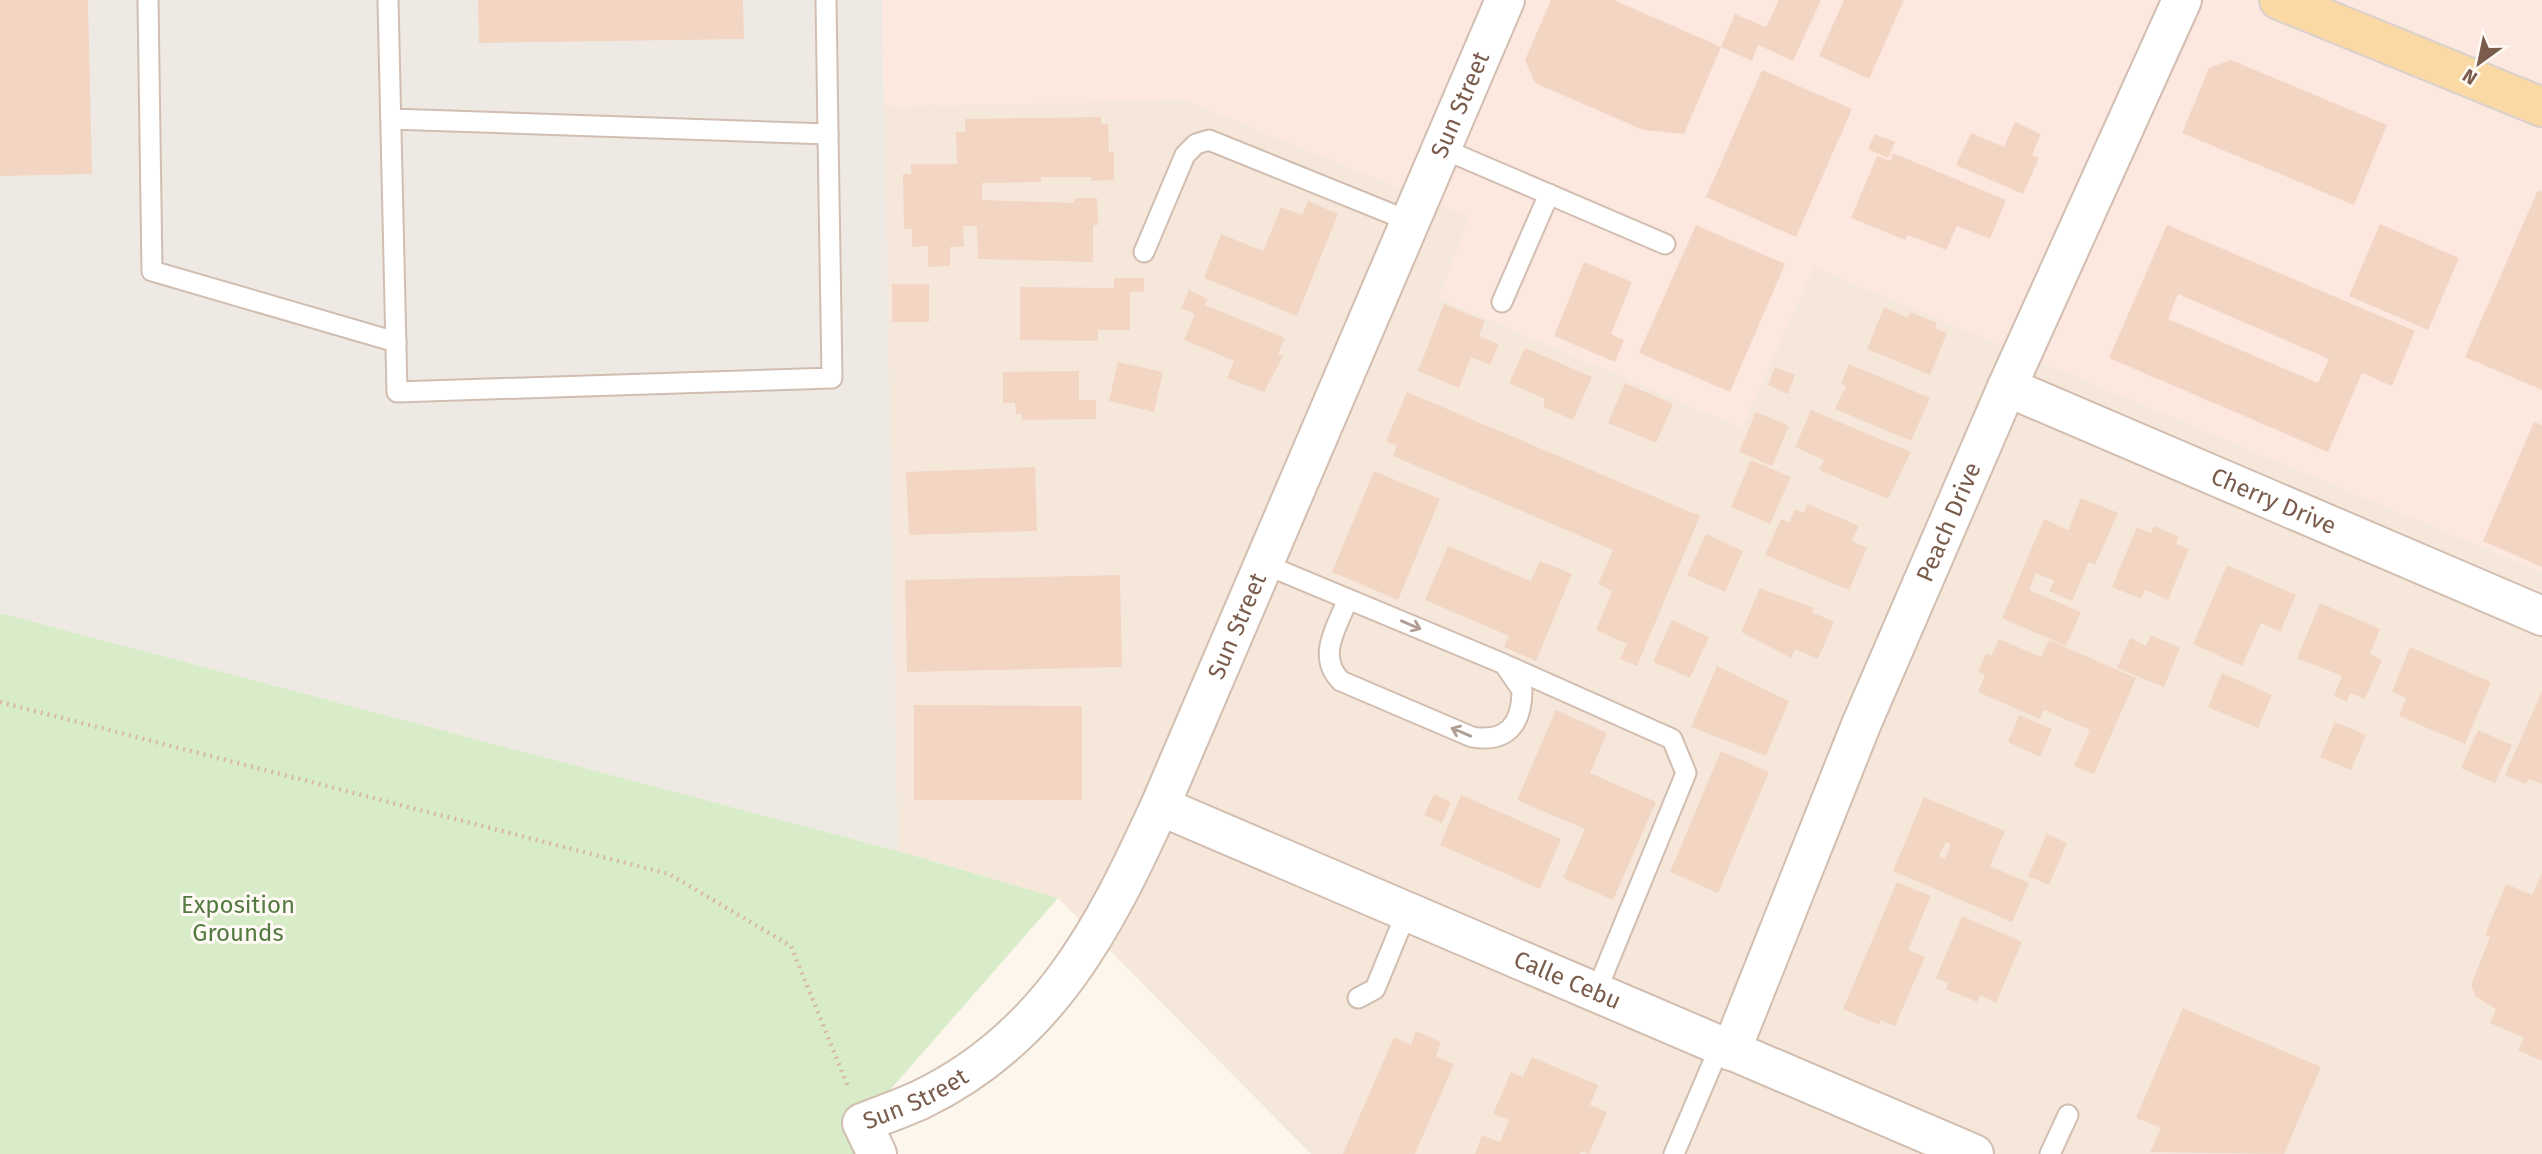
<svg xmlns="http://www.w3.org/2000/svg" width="2542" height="1154" font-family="'Fira Sans',sans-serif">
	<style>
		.residential { fill: #f5e8da }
		.commercial { fill: #fde8e0 }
		.industrial { fill: #efe9e4 }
		.green { fill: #d8ecc9 }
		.building { fill: #f3d5c3; fill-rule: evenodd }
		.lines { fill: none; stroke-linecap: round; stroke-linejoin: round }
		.service-casing { stroke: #d1beb0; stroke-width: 23 }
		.minor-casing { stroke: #d1beb0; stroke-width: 42 }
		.primary-casing { stroke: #dad1cd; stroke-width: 42 }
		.path { stroke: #d9b8a5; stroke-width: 4.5; stroke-dasharray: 2 5; stroke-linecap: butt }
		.service { stroke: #fff; stroke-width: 19 }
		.minor { stroke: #fff; stroke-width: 38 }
		.primary { stroke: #fbd9a5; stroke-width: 38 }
		.oneway { stroke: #af9d94 }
		.labels { text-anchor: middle; stroke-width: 6; stroke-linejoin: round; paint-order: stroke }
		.street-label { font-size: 24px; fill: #7a5c4d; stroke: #fffaf3 }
		.park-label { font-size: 24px; fill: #537a41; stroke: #fffaf3 }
	</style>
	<rect width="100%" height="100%" fill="#fdf6ec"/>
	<polygon class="residential" points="1186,100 1470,217 1439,298 1742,428 1813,266 2542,572 2542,1154 1311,1154 1058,898 898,851 884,106"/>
	<polygon class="commercial" points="882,0 2542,0 2542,572 1814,267 1742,428 1439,298 1469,217 1186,100 884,106"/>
	<polygon class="industrial" points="0,0 882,0 898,851 0,613"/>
	<polygon class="green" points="0,613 898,851 1058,898 862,1122 855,1154 0,1154"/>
	<g class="building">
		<polygon points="0,0 88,0 92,174 0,176"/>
		<polygon points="478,0 743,0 744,39 479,43"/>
		<polygon points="1551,0 1614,0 1721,47 1684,134 1643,130 1535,83 1525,60"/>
		<polygon points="1779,0 1821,0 1793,61 1758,45 1752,61 1721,47 1735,14 1766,27"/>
		<polygon points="1844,0 1904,0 1869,79 1819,56"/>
		<polygon points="2231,60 2387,125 2354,205 2182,133 2209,68"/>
		<polygon points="1762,70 1852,109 1796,237 1706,197"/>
		<polygon points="1101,117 1101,124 1108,124 1109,152 1114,151 1114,180 1091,181 1091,177 1041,177 1041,182 982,183 982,200 1074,203 1075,198 1097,198 1098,225 1093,225 1093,262 978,259 977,226 963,226 964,247 950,247 950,266 928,267 928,246 912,247 912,229 904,229 903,174 911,174 911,164 957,164 956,132 965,132 965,119"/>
		<polygon points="2015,122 2041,134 2032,155 2039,158 2023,194 1956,165 1971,133 2004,147"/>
		<polygon points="1875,134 1895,142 1888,158 1868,149"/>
		<polygon points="1893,153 2006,200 1990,239 1957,226 1946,250 1908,235 1905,240 1851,218 1877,156 1890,161"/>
		<polygon points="2538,190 2542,192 2542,390 2465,357"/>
		<polygon points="1308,201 1338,214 1297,316 1204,278 1221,234 1263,251 1281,207 1302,215"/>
		<polygon points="2380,224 2459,258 2428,330 2349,296"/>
		<polygon points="1696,225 1785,264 1730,392 1639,353"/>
		<path d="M2167 225 2415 331 2392 386 2362 373 2328 452 2109 358ZM2178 294 2329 359 2318 383 2168 319Z"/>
		<polygon points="1584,262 1632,282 1611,334 1624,340 1615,362 1554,336"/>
		<polygon points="1114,278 1144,278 1144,292 1130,292 1130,330 1098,330 1098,341 1020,340 1020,287 1114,288"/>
		<rect x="892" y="284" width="37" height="38"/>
		<polygon points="1189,290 1208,299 1205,305 1285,338 1278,354 1283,356 1264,392 1227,378 1234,361 1184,340 1195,314 1181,308"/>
		<polygon points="1444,304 1485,321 1479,336 1499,344 1490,365 1471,357 1459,388 1418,371"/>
		<polygon points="1884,307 1908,318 1910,312 1937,323 1935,328 1947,333 1930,375 1867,349"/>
		<polygon points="1525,348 1592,377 1573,420 1543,407 1545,399 1509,383"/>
		<polygon points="1118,362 1163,372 1154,412 1109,401"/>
		<polygon points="1849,364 1930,398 1911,441 1835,409 1846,386 1841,384"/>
		<polygon points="1775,367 1795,375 1788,394 1768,385"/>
		<polygon points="1079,371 1079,400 1096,400 1096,419 1022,420 1022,414 1016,414 1015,403 1003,403 1003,372"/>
		<polygon points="1625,383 1673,404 1656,443 1608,423"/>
		<polygon points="1407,392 1700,516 1637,666 1620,659 1627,644 1596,630 1612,591 1598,584 1613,550 1393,456 1397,446 1386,441"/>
		<polygon points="1811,410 1911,452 1888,499 1819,470 1824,460 1795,447"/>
		<polygon points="1756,412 1789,426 1772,466 1739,452"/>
		<polygon points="2534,422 2542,425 2542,567 2483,541"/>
		<polygon points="1751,460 1791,477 1770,524 1731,507"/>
		<polygon points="1035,467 1037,531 909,535 906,472"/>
		<polygon points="1374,471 1440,499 1398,600 1332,572"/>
		<polygon points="2081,498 2118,513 2095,565 2089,562 2072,601 2049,591 2054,581 2036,573 2029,590 2081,612 2066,646 2002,618 2044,519 2068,530"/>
		<polygon points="1808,504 1859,526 1852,541 1867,548 1849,590 1765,555 1781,519 1789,523 1795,509 1804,513"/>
		<polygon points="2154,526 2179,537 2176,544 2189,549 2168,600 2145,590 2141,599 2112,587 2137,527 2151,533"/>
		<polygon points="1706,534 1743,551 1725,592 1687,575"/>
		<polygon points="1448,546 1531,581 1540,561 1572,574 1536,661 1504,647 1509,636 1425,600"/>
		<polygon points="2227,565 2296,595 2280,632 2261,623 2242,666 2193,644"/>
		<polygon points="1120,575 1122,667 907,672 905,580"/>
		<polygon points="1760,588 1814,608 1812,612 1834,622 1818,659 1795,649 1791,658 1741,632"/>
		<polygon points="2320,603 2380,629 2370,654 2382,660 2365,699 2350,693 2347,702 2334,696 2342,676 2297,658"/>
		<polygon points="1672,620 1709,637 1690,678 1653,662"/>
		<polygon points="2151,635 2180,648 2164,687 2117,668 2130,638 2146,646"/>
		<polygon points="1999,639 2041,657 2049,640 2136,678 2094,774 2074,766 2090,730 2044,710 2040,719 1978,692 1985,675 1978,672 1986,653 1991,656"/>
		<polygon points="2410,647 2491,682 2465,744 2399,716 2406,698 2392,692"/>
		<polygon points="1717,666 1789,701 1766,756 1691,727"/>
		<polygon points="2222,673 2272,695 2258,728 2208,707"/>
		<polygon points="2542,691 2542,784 2529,779 2526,784 2505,775"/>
		<polygon points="914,705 1082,706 1082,800 914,800"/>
		<polygon points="1556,710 1607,733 1590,773 1656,802 1613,900 1563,878 1585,829 1517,800"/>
		<polygon points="2019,715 2052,729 2040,757 2008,742"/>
		<polygon points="2335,722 2366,735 2351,770 2320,757"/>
		<polygon points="2478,730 2512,745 2495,783 2461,768"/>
		<polygon points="1721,751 1769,772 1718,893 1670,872"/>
		<polygon points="1434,794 1451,802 1442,823 1424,815"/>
		<polygon points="1461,795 1561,839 1540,889 1440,845"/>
		<path d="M1924 797 2005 831 1990 866 2029 883 2012 922 1893 871ZM1946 842 1951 844 1945 859 1939 856Z"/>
		<polygon points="2047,834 2067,843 2049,885 2028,876"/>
		<polygon points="2542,873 2542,1061 2518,1050 2524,1038 2490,1023 2496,1009 2476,997 2471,985 2490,937 2485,935 2506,884 2532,895"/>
		<polygon points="1897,882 1931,896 1908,950 1925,957 1895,1026 1881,1020 1879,1025 1843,1009"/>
		<polygon points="1962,916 2022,942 1996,1003 1980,995 1977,1002 1946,989 1948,983 1936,978"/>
		<polygon points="2183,1008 2321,1067 2284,1154 2150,1152 2161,1128 2136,1118"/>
		<polygon points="1416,1031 1441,1042 1436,1056 1454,1064 1415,1154 1343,1154 1394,1037 1411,1045"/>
		<polygon points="1532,1057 1598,1085 1590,1105 1607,1112 1589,1154 1581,1151 1580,1154 1475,1154 1482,1135 1500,1142 1509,1120 1493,1114 1511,1072 1523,1077"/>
	</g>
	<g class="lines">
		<g class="service-casing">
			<g id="service">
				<polyline points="148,0 152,271 396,342"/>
				<polyline points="388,0 397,392 832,378 828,134 391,119"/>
				<polyline points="826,0 828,134"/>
				<polyline points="1441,148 1665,244"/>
				<polyline points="1144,252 1185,155 1196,144 1209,140 1409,221"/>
				<polyline points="1502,302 1549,194"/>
				<path d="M1264 564 1504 664 1522 690C1522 724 1507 743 1472 737L1341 681C1316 656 1337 627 1348 599"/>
				<polyline points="1508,666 1672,739 1686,773 1596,992"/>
				<polyline points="1358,998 1375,989 1407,911"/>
				<polyline points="1674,1154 1720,1046"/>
				<polyline points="2050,1154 2068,1115"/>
			</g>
		</g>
		<g class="minor-casing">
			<g id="minor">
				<path id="s1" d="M2007 387 2542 616"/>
				<path id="s2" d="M1160 806 1974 1154"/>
				<path id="s3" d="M1731 1051 1861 725 2007 387 2182 0"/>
				<path id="s4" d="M877 1154 862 1123C882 1115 903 1108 922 1099 1049 1037 1104 928 1160 806L1505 0"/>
			</g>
		</g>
		<g class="primary-casing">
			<polyline id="primary" points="2279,0 2542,107"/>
		</g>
		<polyline class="path" points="0,702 669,874 791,946 849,1089"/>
		<use href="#service" class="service"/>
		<use href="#minor" class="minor"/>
		<use href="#primary" class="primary"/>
	</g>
	<defs><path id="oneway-shaft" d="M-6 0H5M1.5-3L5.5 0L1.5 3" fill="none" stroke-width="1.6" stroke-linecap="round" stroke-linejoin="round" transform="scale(1.75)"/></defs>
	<g class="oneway">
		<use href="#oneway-shaft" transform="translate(1411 625) rotate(23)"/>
		<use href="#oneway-shaft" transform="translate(1461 732) rotate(-157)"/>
	</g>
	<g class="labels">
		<g class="street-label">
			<text dy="8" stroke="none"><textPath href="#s4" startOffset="1248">Sun Street</textPath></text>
			<text dy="8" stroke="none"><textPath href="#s1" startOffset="290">Cherry Drive</textPath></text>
			<text dy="8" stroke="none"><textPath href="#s3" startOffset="572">Peach Drive</textPath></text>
			<text dy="8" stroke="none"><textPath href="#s4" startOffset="681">Sun Street</textPath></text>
			<text dy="8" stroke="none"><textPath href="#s2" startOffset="443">Calle Cebu</textPath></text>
			<text dy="8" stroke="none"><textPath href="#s4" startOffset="93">Sun Street</textPath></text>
		</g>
		<g class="park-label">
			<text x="238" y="913">Exposition<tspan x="238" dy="28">Grounds</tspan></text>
		</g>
	</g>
	<g transform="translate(2479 63) rotate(213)" stroke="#fffaf3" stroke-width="5" paint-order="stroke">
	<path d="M0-5L12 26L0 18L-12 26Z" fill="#7a5c4d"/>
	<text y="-10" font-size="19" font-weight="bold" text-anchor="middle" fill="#7a5c4d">N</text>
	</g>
</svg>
